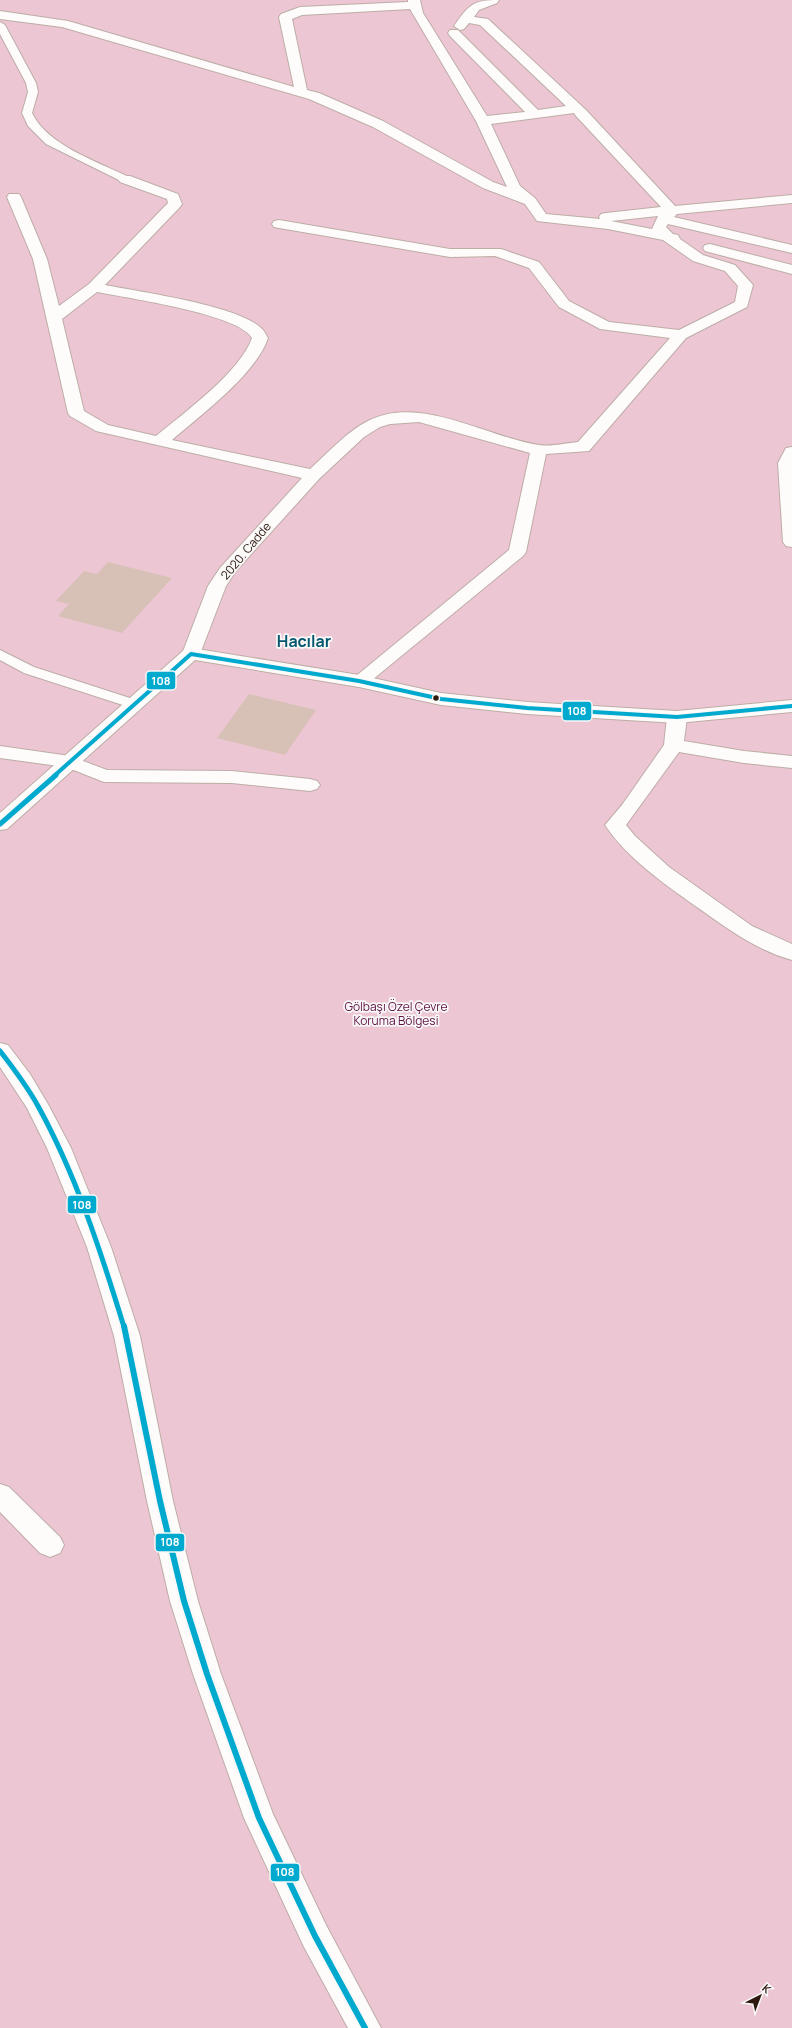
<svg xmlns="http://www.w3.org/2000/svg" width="792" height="2028" font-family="Manrope,sans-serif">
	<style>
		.green { fill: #edc6d4 }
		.building { fill: #d7c0b5 }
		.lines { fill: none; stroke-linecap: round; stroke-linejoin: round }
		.lane-casing { stroke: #bdada5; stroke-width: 2 }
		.street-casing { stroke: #bdada5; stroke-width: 2 }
		.secondary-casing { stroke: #bdada5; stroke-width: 2 }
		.lane { fill: #fefcfb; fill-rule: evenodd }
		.street { fill: #fefcfb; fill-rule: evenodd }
		.secondary { fill: #fefcfb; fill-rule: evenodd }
		.bus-1-far2-casing { stroke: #f8f8f8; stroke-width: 6 }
		.bus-1-far1-casing { stroke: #f8f8f8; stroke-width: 8 }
		.bus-1-casing { stroke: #f8f8f8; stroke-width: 10 }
		.bus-1-far2 { stroke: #00a9ce; stroke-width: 4 }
		.bus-1-far1 { stroke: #00a9ce; stroke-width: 5 }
		.bus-1 { stroke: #00a9ce; stroke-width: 6 }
		.bus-dot { fill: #2e190f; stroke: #f8f8f8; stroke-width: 1.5 }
		.labels { text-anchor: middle; stroke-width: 3.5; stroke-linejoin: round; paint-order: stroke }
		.street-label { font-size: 12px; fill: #2e190f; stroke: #f8f8f8 }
		.park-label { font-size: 12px; fill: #611244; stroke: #f8f8f8 }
		.district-label { font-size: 16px; font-weight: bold; fill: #04566f; stroke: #f8f8f8 }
		.line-badge { stroke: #f8f8f8; stroke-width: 1.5 }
		.badge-label { font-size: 11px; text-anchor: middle; font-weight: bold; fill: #fff }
	</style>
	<rect width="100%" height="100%" fill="#f5e8e2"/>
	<rect class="green" x="0" y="0" width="792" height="2028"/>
	<g class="building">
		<polygon points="108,562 172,578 122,633 58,616 69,604 56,601 84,571 97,574"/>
		<polygon points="249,694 316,710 285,755 217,738"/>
	</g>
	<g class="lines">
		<g class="lane-casing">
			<g id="lane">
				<path d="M0 22 5 25 36 83 38 92 32 113C47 145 98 162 129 177L130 179 129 181H121L46 144 28 126 22 113 28 92 26 83 0 34Z"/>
				<polygon points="0,650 34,667 139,701 141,704 139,707 129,707 24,673 0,660"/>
			</g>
		</g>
		<g class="street-casing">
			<g id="street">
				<path d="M408 0H420L423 13 487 116 525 112 450 36 448 33 450 30H458L538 110 566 106 480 25 469 23 464 29 460 30 454 26C469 5 472 0 499 0L497 3 479 10 474 17 488 19 586 110 675 206 792 195V203L677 214 674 217 792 245V253L668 224 666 227 673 234 678 235 680 239 703 255 735 265 753 285 747 307 686 338 589 451 546 454 526 552 523 556 366 685 359 687 352 685 350 681 509 550 530 453 419 422 390 424 380 427 364 437 319 479 236 571 226 586 200 654 198 658 191 660 184 658 182 654 208 586 220 568 302 478 96 431 70 416 68 413 33 259 7 197 9 194H19L21 197 47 259 59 306 89 284 168 203 167 199 120 182 118 179 120 176H130L178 194 182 204 180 207 105 285C140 292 237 305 261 328 264 330 266 335 268 338 256 374 201 415 172 440L310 469C328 453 346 432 368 421 420 394 486 437 539 445 551 447 566 443 578 442L670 338 600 329 559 307 529 268 495 256 450 257 279 228 274 227 272 224 274 221 279 220 450 249H501L539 262 569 301 609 322 679 330 735 302 738 286 725 271 693 261 663 240 608 229 537 221 525 204 483 188 373 127 309 99 62 27 0 19V11L68 21 294 87 279 17 281 14 300 7 408 2ZM410 9 476 121 507 187 493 182 383 121 319 93 307 90 292 19 302 15ZM574 113 576 116 661 207 606 213 601 214 599 217 600 219 546 214 535 198 520 186 491 124ZM658 216 652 229 611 221ZM97 292C127 298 239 314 252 338 241 371 184 413 156 436L108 425 84 411 62 319Z"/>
				<polygon points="710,244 792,265 792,274 705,251 703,248 705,245"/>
				<polygon points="792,447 792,547 786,546 783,542 778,463 786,448"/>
				<path d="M677 711 684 713 687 717 684 741 744 751 792 756V768L744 763 679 752 626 825 635 836 669 867 752 926 792 944V960C755 950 724 926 694 905 662 882 627 858 605 825L622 805 664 745 667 717 670 713Z"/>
				<polygon points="0,746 70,756 107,770 232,771 310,779 317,781 320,785 317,789 310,791 232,783 104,782 66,767 0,758"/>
				<polygon points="0,1484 9,1487 60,1537 64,1545 60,1553 50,1557 40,1553 0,1512"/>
			</g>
		</g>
		<g class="secondary-casing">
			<g id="secondary">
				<polygon points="191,648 359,675 441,693 527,702 677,711 792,700 792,712 677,723 527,714 441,705 359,687 195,660 7,829 0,830 0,813 184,650"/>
				<polygon points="0,1043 8,1045 30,1074 49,1106 71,1148 111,1247 140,1336 173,1501 198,1601 221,1674 273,1814 326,1925 381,2028 348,2028 304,1947 244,1818 193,1674 170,1601 147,1501 114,1336 87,1247 47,1148 27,1108 0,1067"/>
			</g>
		</g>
		<use href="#lane" class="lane"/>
		<use href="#street" class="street"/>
		<use href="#secondary" class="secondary"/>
		<g class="bus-1-far2-casing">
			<polyline id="bus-1-far2" points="54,776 191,654 359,681 441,699 527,708 677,717 792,706"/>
		</g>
		<g class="bus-1-far1-casing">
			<g id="bus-1-far1">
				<polyline points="0,824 56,775"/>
				<path d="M0 1051C14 1069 27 1086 38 1106 76 1175 101 1252 124 1327"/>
			</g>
		</g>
		<g class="bus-1-casing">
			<polyline id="bus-1" points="124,1326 160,1501 184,1601 207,1674 259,1818 315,1936 365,2028"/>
		</g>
		<use href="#bus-1-far2" class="bus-1-far2"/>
		<use href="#bus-1-far1" class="bus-1-far1"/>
		<use href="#bus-1" class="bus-1"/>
	</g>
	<circle class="bus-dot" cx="436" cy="698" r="3.5"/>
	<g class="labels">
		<g class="street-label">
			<text transform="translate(246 551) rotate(-50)" y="4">2020. Cadde</text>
		</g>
		<g class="park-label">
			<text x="396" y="1011">Gölbaşı Özel Çevre<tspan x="396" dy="14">Koruma Bölgesi</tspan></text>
		</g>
		<g class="district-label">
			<text x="304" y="647">Hacılar</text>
		</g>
	</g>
	<g class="line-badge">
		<rect x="146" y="671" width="30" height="19" rx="4" fill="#00a9ce"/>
		<rect x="562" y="701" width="30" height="20" rx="4" fill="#00a9ce"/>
		<rect x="67" y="1195" width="30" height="19" rx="4" fill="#00a9ce"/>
		<rect x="155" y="1533" width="30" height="19" rx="4" fill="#00a9ce"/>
		<rect x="270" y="1863" width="30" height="19" rx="4" fill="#00a9ce"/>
	</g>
	<g class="badge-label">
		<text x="161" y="685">108</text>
		<text x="577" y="715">108</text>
		<text x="82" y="1209">108</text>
		<text x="170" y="1546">108</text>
		<text x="285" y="1876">108</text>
	</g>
	<g transform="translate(760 1996) rotate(42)" stroke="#f8f8f8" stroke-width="3" paint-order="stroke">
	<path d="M0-3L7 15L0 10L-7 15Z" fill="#2e190f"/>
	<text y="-6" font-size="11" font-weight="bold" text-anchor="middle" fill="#2e190f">K</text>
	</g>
</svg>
